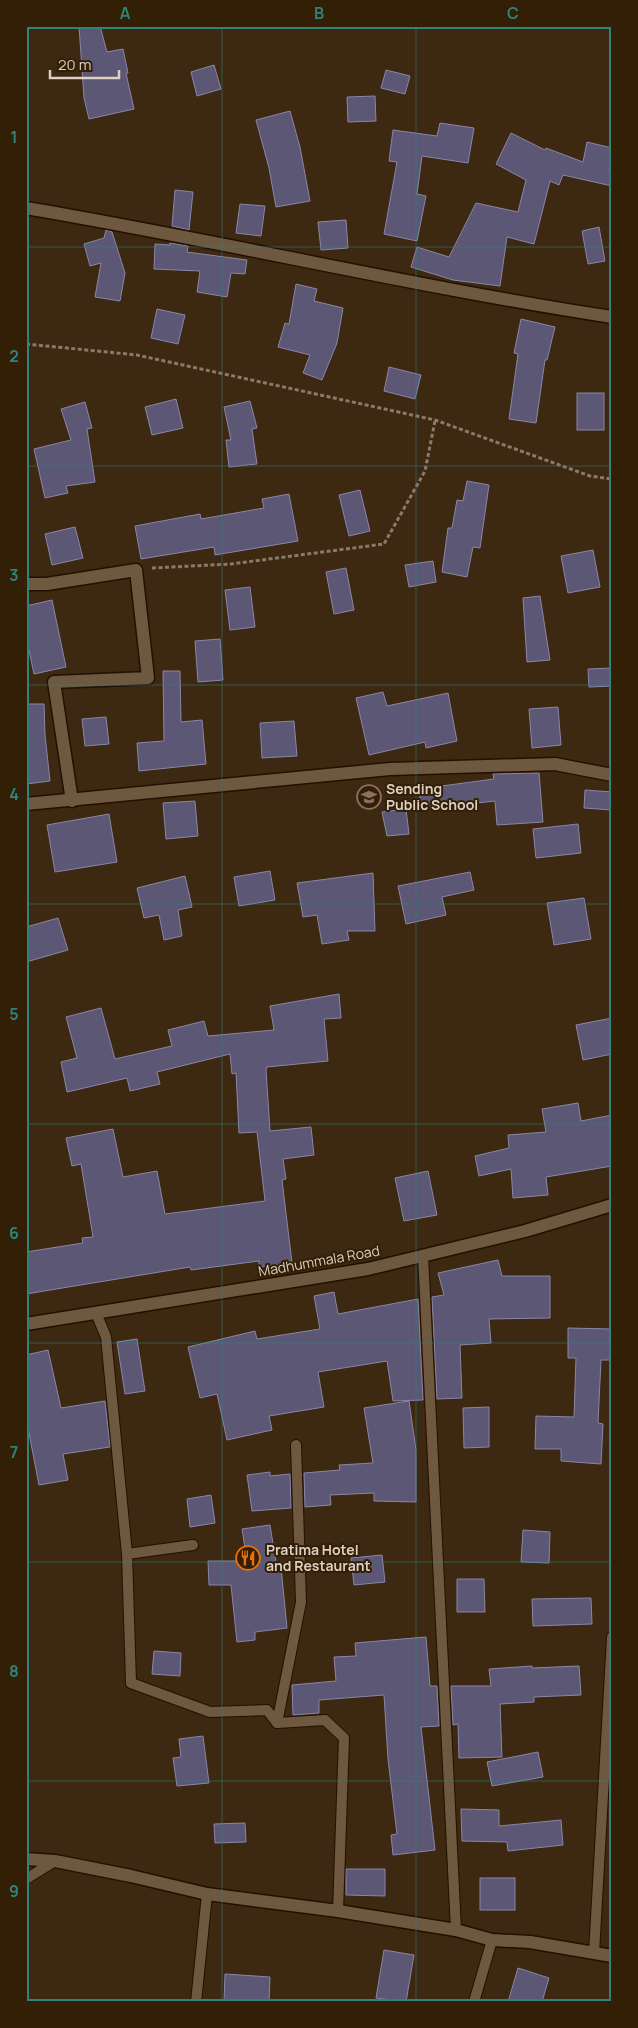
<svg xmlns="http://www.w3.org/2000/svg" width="638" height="2028" font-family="Manrope,sans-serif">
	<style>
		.building { fill: #5b5774; stroke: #8b86a6 }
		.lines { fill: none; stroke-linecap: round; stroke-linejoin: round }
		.service-casing { stroke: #231000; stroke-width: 12 }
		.minor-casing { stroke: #231000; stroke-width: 15 }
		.tertiary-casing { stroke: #231000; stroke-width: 15 }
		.path { stroke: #8c7a68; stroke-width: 3; stroke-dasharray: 4 2.5; stroke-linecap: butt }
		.service { stroke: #6f5840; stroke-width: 10 }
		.minor { stroke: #6f5840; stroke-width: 12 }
		.tertiary { stroke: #6f5840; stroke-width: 12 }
		.grid { fill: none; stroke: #2e847b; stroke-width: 1; stroke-opacity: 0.55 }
		.labels { text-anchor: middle; stroke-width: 4; stroke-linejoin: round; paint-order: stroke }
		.poi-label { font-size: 14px; font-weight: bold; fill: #ddd0c2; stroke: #321f06; text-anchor: start }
		.street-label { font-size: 14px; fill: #ddd0c2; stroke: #321f06 }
		.neatline { fill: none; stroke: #2e847b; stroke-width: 2 }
		.grid-label { font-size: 16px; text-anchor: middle; font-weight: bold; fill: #2e847b }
	</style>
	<rect width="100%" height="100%" fill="#3d2811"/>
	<g class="building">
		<polygon points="79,26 100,26 107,52 123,49 128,73 126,73 134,109 89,119 84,98"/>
		<polygon points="214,65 221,89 197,96 191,72"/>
		<polygon points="386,70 410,76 405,94 381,88"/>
		<polygon points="375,96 376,121 348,122 347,97"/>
		<polygon points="290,111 300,147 310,201 276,207 269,168 256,120"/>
		<polygon points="440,123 474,128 468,163 422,156 417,194 426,196 417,241 384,234 397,162 389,161 393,130 437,136"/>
		<polygon points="511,133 545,150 546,148 583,162 587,142 612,148 609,172 612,173 612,186 563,175 559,185 550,181 534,244 507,237 500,286 453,280 411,267 417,247 449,257 476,203 518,212 526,180 496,164"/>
		<polygon points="175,190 193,192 189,230 172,226"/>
		<polygon points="240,204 265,206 261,236 236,233"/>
		<polygon points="346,220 348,248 321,250 318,222"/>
		<polygon points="599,227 605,261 588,264 582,231"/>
		<polygon points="106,230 112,232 125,273 120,301 95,297 101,263 90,266 84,244 104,238"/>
		<polygon points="170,243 188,246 187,252 247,260 245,274 231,273 227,297 197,292 200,271 154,269 155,244 170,245"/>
		<polygon points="296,284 317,289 314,301 343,308 337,343 322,380 303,373 310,355 278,347 285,323 289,324"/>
		<polygon points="157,309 185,315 178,344 151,338"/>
		<polygon points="521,319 555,327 547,360 545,360 536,423 509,419 518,354 514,353"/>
		<polygon points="389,367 421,375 415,399 384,391"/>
		<rect x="577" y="393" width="27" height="37"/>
		<polygon points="176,399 183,428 152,435 145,407"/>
		<polygon points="250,401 257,428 252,429 257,464 229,467 226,440 231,440 224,407"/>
		<polygon points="85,402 92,428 87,429 95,482 66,486 68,493 45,498 34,449 71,440 61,409"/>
		<polygon points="467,481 489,485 480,548 473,547 467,577 442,572 448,528 452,528 457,500 463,501"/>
		<polygon points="360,490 370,531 349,536 339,495"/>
		<polygon points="289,494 298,541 215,555 214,547 141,559 135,526 200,514 201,519 264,508 262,499"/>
		<polygon points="75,527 83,558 52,565 45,534"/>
		<polygon points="593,550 600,587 568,593 561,556"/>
		<polygon points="433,561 436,582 409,587 405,565"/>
		<polygon points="346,568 354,610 334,614 326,572"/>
		<polygon points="250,587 255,627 230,630 225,590"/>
		<polygon points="540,596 550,660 527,662 523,598"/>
		<polygon points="52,600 66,667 34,674 26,636 26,606"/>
		<polygon points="220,639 223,680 198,682 195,641"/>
		<polygon points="612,668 612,686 589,687 588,669"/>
		<polygon points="163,671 180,671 181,722 202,720 206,764 139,771 137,743 164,741"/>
		<polygon points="383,692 387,706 448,693 457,741 426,748 425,742 369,755 356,698"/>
		<polygon points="26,704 44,704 45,735 50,781 26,784"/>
		<polygon points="558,707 561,745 532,748 529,709"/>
		<polygon points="106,717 109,744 85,746 82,719"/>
		<polygon points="294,721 297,756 262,758 260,723"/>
		<polygon points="539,773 543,822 497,825 495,801 421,809 419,789 494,779 493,774"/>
		<polygon points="585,790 612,792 612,810 584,808"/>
		<polygon points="195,801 198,836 166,839 163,803"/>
		<polygon points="406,809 409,834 387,836 382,812"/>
		<polygon points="109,814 117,862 55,872 47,825"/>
		<polygon points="578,824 581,853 536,858 533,829"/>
		<polygon points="270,871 275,900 239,906 234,877"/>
		<polygon points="470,872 474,890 442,897 446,915 406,924 398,886"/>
		<polygon points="373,873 375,931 347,931 349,940 322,944 317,915 303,917 297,883"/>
		<polygon points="185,876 192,907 178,910 182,936 164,940 159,915 144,918 137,888"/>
		<polygon points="584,898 591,939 554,945 547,903"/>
		<polygon points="58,918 68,950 26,962 26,927"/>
		<polygon points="339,994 341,1018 324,1019 328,1061 267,1067 266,1070 270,1131 311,1127 314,1155 283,1159 286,1179 282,1180 292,1263 259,1267 259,1261 191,1270 190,1267 26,1294 26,1252 83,1243 82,1238 93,1237 81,1164 72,1166 66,1138 113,1129 123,1177 157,1171 165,1214 265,1201 257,1132 239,1133 236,1073 232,1074 230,1054 157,1072 160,1084 130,1091 127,1078 67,1092 61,1062 77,1058 66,1017 101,1008 115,1059 172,1046 168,1030 204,1021 208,1036 274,1030 270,1006"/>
		<polygon points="612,1018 612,1054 583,1060 576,1025"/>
		<polygon points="578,1103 581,1121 612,1115 612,1166 546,1177 548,1195 513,1198 511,1169 479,1176 475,1156 509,1148 508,1135 546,1132 542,1109"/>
		<polygon points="428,1171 437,1215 404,1221 395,1178"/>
		<polygon points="498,1260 502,1276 550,1276 550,1318 489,1319 491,1343 460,1345 462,1398 437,1399 432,1297 444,1295 438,1273"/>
		<polygon points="334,1292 338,1314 418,1299 423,1400 393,1401 387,1361 318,1372 324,1407 269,1416 272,1430 227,1440 217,1394 200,1398 188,1347 255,1331 257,1339 320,1329 314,1296"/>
		<polygon points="568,1328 612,1329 612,1360 601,1360 598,1423 603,1424 601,1464 561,1461 561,1449 535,1449 536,1416 574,1417 576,1358 568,1358"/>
		<polygon points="137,1339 145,1391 125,1394 117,1342"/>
		<polygon points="48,1350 61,1408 105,1401 110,1447 63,1454 68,1480 39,1485 28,1428 26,1428 26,1355"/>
		<polygon points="409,1401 416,1450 416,1502 374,1501 374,1493 330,1495 331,1505 305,1507 304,1473 340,1470 339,1465 373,1463 364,1408"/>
		<polygon points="489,1407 489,1447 464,1448 463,1408"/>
		<polygon points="270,1472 270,1476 290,1474 291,1508 252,1511 247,1475"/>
		<polygon points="211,1495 215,1523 190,1527 187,1499"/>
		<polygon points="270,1525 277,1568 281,1567 287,1628 255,1632 255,1640 237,1642 231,1585 209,1585 208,1561 247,1561 242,1529"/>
		<polygon points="523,1530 550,1532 549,1563 521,1562"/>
		<polygon points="382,1555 385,1582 354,1585 351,1558"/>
		<polygon points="457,1579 484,1579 485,1612 457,1612"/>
		<polygon points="591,1598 592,1624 533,1626 532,1599"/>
		<polygon points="426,1637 430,1686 437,1686 439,1726 421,1727 435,1850 393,1855 391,1835 397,1834 388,1759 384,1695 319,1700 319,1713 293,1715 292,1685 336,1681 334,1657 356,1656 355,1643"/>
		<polygon points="154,1651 181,1653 180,1676 152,1674"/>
		<polygon points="532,1666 532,1668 579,1666 581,1695 534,1697 534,1702 500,1704 502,1757 459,1758 458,1724 453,1725 451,1686 491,1686 489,1669"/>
		<polygon points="203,1736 209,1783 177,1786 173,1758 181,1757 179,1739"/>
		<polygon points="538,1752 543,1777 492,1786 487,1762"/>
		<polygon points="461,1809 499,1810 499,1826 561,1820 563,1845 508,1851 507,1842 462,1841"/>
		<polygon points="245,1823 246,1842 215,1843 214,1824"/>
		<polygon points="346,1869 385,1869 385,1896 346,1895"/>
		<rect x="480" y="1878" width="35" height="32"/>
		<polygon points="384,1950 414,1955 406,2002 376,1998"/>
		<polygon points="518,1968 549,1978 542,2002 508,2002"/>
		<polygon points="225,1974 270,1977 269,2002 224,2002"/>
	</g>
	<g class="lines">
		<g class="service-casing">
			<g id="service">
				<polyline points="423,1255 456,1930"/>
				<polyline points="96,1313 106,1337 127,1554 131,1683 210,1712 267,1710 277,1723 301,1602 296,1445"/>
				<polyline points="127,1554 193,1545"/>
				<polyline points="277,1723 325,1720 344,1738 338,1911"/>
				<polyline points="26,1879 55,1861"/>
				<polyline points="594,1953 612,1637"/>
				<polyline points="196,2002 207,1894"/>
				<polyline points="474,2002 492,1940"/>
			</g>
		</g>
		<g class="minor-casing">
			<g id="minor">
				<path d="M26 208C222 241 415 287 612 317"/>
				<polyline points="26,584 47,584 136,570 148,678 54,682 72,801"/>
				<polyline points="26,804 390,769 555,764 612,775"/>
				<polyline points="26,1859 55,1861 131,1876 207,1894 338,1911 456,1930 492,1940 530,1942 612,1956"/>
			</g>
		</g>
		<g class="tertiary-casing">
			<polyline id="tertiary" points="26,1324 368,1269 525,1231 612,1205"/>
		</g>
		<g class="path">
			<polyline points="26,344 137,355 435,420 590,476 612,479"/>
			<polyline points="152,568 231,564 384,544 425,471 435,421"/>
		</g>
		<use href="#service" class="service"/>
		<use href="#minor" class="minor"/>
		<use href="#tertiary" class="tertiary"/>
	</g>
	<path class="grid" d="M222 26V2002M416 26V2002M26 247H612M26 466H612M26 685H612M26 904H612M26 1124H612M26 1343H612M26 1562H612M26 1781H612"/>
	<defs>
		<g id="school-ring" transform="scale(1.25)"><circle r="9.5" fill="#321f06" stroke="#8d6e63" stroke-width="1.5"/><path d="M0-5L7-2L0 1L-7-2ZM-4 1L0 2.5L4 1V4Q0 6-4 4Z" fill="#8d6e63"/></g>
		<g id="restaurant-ring" transform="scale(1.25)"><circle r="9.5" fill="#321f06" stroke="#e8710a" stroke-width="1.5"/><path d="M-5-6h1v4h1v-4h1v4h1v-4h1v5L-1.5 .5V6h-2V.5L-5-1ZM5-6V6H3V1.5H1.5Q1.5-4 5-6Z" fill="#e8710a"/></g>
	</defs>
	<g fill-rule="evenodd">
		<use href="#school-ring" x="369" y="797"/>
		<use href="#restaurant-ring" x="248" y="1558"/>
	</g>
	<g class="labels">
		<g class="poi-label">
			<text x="386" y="794">Sending<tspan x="386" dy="16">Public School</tspan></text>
			<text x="266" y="1555">Pratima Hotel<tspan x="266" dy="16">and Restaurant</tspan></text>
		</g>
		<g class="street-label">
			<text transform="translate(319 1261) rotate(-10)" y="5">Madhummala Road</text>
		</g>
	</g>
	<rect width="638" height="2028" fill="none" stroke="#321f06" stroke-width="55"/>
	<path d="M50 70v8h69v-8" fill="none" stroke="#ddd0c2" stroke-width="2.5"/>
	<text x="58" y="70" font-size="15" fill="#ddd0c2" stroke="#321f06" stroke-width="4" paint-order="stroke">20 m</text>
	<rect x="28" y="28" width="582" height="1972" class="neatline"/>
	<g class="grid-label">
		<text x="125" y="19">A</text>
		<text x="319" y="19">B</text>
		<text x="513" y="19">C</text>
		<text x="14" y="143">1</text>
		<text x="14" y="362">2</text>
		<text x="14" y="581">3</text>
		<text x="14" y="800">4</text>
		<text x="14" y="1020">5</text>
		<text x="14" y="1239">6</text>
		<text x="14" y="1458">7</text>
		<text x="14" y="1677">8</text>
		<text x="14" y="1897">9</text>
	</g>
</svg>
